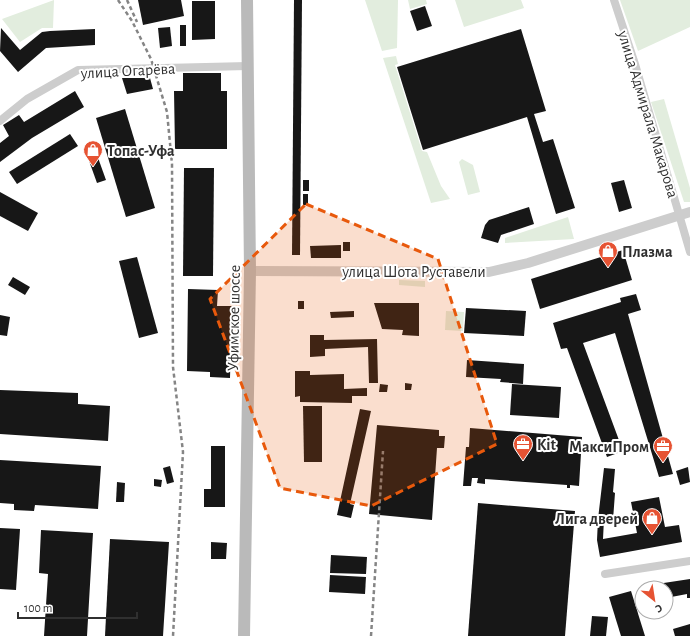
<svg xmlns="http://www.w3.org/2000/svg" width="690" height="636" font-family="'Alegreya Sans',sans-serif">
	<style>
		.green { fill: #e2edde }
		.building { fill: #171717 }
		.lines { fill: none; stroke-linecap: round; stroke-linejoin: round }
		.minor { stroke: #cdcdcd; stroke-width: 8 }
		.tertiary { stroke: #cdcdcd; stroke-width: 10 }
		.secondary { stroke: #bababa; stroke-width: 12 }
		.rail { stroke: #858585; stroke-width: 2.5; stroke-dasharray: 4 3; stroke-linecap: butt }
		.marked { fill: #e8590c; fill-opacity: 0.2; stroke: #e8590c; stroke-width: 3; stroke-dasharray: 8 5; stroke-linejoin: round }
		.labels { text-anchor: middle; stroke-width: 4; stroke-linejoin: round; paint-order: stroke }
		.street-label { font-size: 16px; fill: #303030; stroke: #fff }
		.poi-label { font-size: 16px; font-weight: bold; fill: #303030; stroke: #fff; text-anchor: start }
	</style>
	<rect width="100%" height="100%" fill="#fff"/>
	<g class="green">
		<polygon points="54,0 53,28 42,28 20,42 2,19"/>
		<polygon points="365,0 398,0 397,48 382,51"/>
		<polygon points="408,0 426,0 427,4 410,9"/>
		<polygon points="455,0 521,0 524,8 464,27"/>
		<polygon points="620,0 690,0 690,27 638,51"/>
		<polygon points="396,56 398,64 395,65 422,151 427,152 441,186 450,199 431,203 383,58"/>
		<polygon points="664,99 690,188 690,202 684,202 651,102"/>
		<polygon points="462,159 473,165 480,192 468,195 459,162"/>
		<polygon points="568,217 574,239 505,243 505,238"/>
		<polygon points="399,280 425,281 425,287 399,285"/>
		<polygon points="446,311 464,312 463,331 445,330"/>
	</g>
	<g class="building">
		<polygon points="138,0 181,0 184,16 143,25"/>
		<polygon points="294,0 302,0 300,255 292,255"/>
		<polygon points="192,1 215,1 215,39 192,40"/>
		<polygon points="425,6 432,26 417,31 410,11"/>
		<rect x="180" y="25" width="6" height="21"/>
		<polygon points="170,27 172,46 160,48 158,28"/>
		<polygon points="1,28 20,50 42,32 50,31 95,29 95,45 46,48 18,72 0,51"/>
		<polygon points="521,29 546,111 534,114 543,142 553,139 575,208 556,214 527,117 423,150 397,67"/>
		<polygon points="183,73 221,73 221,91 227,91 227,149 175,149 174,91 183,91"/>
		<polygon points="122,78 150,78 153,89 127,94"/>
		<polygon points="75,91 84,107 32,138 0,162 0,143 9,136 3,125 19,115 24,122"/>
		<polygon points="125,109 155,208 126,217 96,118"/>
		<polygon points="70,134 78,146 17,184 9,172"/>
		<polygon points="97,155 106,180 97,183 88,158"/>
		<polygon points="184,168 214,168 213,276 183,276"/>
		<rect x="303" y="180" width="6" height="11"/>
		<polygon points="624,180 632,208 619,212 611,183"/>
		<polygon points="0,192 38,213 28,231 0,216"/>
		<rect x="303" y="194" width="5" height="11"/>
		<polygon points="529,207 534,224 501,235 498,243 481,238 485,225 489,220"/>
		<rect x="343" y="242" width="7" height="9"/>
		<polygon points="341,245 341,258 311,258 310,246"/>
		<polygon points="623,250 632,280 540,309 531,279"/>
		<polygon points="137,257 158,333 139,338 119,261"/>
		<polygon points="13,277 30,287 25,295 8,285"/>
		<polygon points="188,289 218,290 217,306 232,306 230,378 210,377 210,372 187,371"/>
		<polygon points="636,294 641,310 628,314 673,474 659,477 615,333 583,343 623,451 607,457 567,348 561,349 553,323 621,302 620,298"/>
		<rect x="298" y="301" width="6" height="8"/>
		<polygon points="374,303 419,303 419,336 402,335 403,330 382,329"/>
		<polygon points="466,308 526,311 524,336 464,333"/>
		<polygon points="354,311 354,317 331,318 330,312"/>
		<polygon points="0,315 10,317 7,336 0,335"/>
		<polygon points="310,335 324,335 324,340 377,339 378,383 369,383 368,347 325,349 325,356 310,357"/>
		<polygon points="467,360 524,364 523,384 500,382 501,379 466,377"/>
		<polygon points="295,371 310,371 310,375 344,374 344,389 367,388 367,396 352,396 352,403 300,402 300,396 295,397"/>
		<polygon points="405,383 412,384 411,390 405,390"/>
		<polygon points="380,384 388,385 387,392 379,392"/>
		<polygon points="512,384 561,387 559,418 510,415"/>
		<polygon points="0,390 78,393 78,404 110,406 108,441 0,434"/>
		<polygon points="303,406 322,406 322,462 304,462"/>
		<polygon points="360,409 371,411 350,504 354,505 351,518 337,515"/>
		<polygon points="377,425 439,430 439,436 445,436 444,448 437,448 432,520 369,514"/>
		<polygon points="470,428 582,437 579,486 570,485 570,488 567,488 567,485 485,479 485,484 477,483 478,478 472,478 471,486 463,486 466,447 469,447"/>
		<polygon points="211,446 225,446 225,507 204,507 204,489 211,489"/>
		<polygon points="0,460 101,466 98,509 35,505 34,511 14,510 14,504 0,503"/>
		<polygon points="170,466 174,482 167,484 163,468"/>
		<polygon points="688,467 690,482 680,485 676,471"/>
		<polygon points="604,468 615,469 613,492 615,493 613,520 604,519 603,539 637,533 631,502 659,497 665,527 679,525 682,542 600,557 597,540 598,519"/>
		<polygon points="154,479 162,480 161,487 154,486"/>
		<polygon points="117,482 125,483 124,502 116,502"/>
		<polygon points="478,503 575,511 565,636 468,636"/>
		<polygon points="0,528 20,529 16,590 0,589"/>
		<polygon points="41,530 93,533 87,636 44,636 48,574 39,573"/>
		<polygon points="110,539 169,542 163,636 105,636"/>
		<polygon points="211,542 227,543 226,559 211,559"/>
		<polygon points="331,555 367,557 366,574 330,573"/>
		<polygon points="330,575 366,577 365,594 329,592"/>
		<polygon points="690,579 690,598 687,598 687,594 666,598 666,588 657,588 657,584"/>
		<polygon points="631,591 645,636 621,636 609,597"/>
		<polygon points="592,616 608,617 606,636 590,636"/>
		<polygon points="690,624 690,636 675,636 673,629"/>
	</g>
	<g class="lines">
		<g class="minor">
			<polyline points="614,0 635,64 690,252"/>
			<polyline points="0,121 27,99 78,70 248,66"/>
			<polyline points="605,574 690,561"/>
		</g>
		<polyline class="tertiary" points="250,271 489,272 528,263 690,212"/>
		<polyline class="secondary" points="244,636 250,271 247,0"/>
		<g class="rail">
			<polyline points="118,0 132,21 151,59 167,112 172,164 173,367 183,452 173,636"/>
			<polyline points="127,0 137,22"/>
			<polyline points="371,636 383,451"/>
		</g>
	</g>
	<path class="marked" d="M306 204 438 259 497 444 371 506 280 488 210 299Z"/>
	<defs>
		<g id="shop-pin" transform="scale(1)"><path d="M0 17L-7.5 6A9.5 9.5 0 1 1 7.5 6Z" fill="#e65333" stroke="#fff"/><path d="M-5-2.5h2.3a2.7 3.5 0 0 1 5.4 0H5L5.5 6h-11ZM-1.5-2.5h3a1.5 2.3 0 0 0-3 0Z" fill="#fff"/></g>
		<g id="office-pin" transform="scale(1)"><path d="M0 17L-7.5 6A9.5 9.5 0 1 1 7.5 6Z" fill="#e65333" stroke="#fff"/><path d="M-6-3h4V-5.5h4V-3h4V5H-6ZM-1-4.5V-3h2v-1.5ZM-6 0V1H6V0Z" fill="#fff"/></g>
	</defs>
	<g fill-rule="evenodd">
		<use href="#shop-pin" x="93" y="150"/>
		<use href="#shop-pin" x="608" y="251"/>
		<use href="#office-pin" x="523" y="444"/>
		<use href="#office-pin" x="663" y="446"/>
		<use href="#shop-pin" x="652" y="518"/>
	</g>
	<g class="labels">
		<g class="street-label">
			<text transform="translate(128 70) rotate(-3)" y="6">улица Огарёва</text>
			<text transform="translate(649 114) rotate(73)" y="6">улица Адмирала Макарова</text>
			<text x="414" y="277">улица Шота Руставели</text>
			<text transform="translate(233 318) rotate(-89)" y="6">Уфимское шоссе</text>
		</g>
		<g class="poi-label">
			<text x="107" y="156">Топас-Уфа</text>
			<text x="622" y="257">Плазма</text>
			<text x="537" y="450">Kit</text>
			<text x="649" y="452" text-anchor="end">МаксиПром</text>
			<text x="638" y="524" text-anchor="end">Лига дверей</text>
		</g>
	</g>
	<g transform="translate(654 600) rotate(150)"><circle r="19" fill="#ffffff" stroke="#acacac"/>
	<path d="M0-3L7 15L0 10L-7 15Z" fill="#e65333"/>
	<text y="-6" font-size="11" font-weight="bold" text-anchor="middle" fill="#303030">С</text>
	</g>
	<path d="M18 612v6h119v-6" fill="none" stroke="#303030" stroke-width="2"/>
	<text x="24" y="612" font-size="12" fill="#303030" stroke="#ffffff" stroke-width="3" paint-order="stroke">100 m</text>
</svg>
